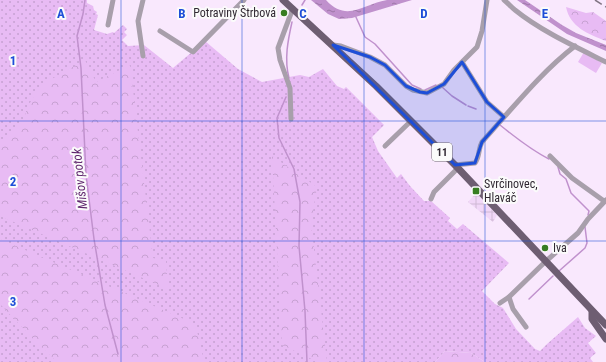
<svg xmlns="http://www.w3.org/2000/svg" width="606" height="362" font-family="'Roboto Condensed',sans-serif">
	<style>
		.industrial { fill: url(#industrial-grid) }
		.grass { fill: url(#grass-dots) }
		.forest { fill: url(#forest-crowns) }
		.park { fill: #e8bbf4 }
		.water { fill: url(#water-ripples) }
		.lines { fill: none; stroke-linecap: round; stroke-linejoin: round }
		.stream { stroke: #c091cd; stroke-width: 1.5 }
		.minor { stroke: #a89fab; stroke-width: 5 }
		.major { stroke: #6e5e72; stroke-width: 7 }
		.rail { stroke: #817583; stroke-width: 1.5; stroke-dasharray: 8 4; stroke-linecap: butt }
		.marked { fill: #1d4ed8; fill-opacity: 0.2; stroke: #1d4ed8; stroke-width: 3; stroke-linejoin: round }
		.grid { fill: none; stroke: #1d4ed8; stroke-width: 1; stroke-opacity: 0.55 }
		.poi-dot { fill: #377d21; stroke: #fbfbfb; stroke-width: 1.5 }
		.labels { text-anchor: middle; stroke-width: 4; stroke-linejoin: round; paint-order: stroke }
		.shield { fill: #fbfbfb; stroke: #6d676e; stroke-width: 1 }
		.shield-label { font-size: 11px; font-weight: bold; fill: #302832 }
		.poi-label { font-size: 12px; fill: #302832; stroke: #fbfbfb; text-anchor: start }
		.water-label { font-size: 13px; font-style: italic; fill: #60276e; stroke: #fbfbfb }
		.grid-label { font-size: 13px; text-anchor: middle; font-weight: bold; fill: #1d4ed8; stroke: #fbfbfb; stroke-width: 4; stroke-linejoin: round; paint-order: stroke }
	</style>
	<defs>
		<pattern id="industrial-grid" width="8" height="8" patternUnits="userSpaceOnUse"><rect width="8" height="8" fill="#f1d7f8"/><path d="M0 4h8M4 0v8" fill="none" stroke="#cfb9d5"/></pattern>
		<pattern id="grass-dots" width="8" height="8" patternUnits="userSpaceOnUse"><rect width="8" height="8" fill="#e8bbf4"/><path d="M2 2h.1M6 6h.1" fill="none" stroke="#c7a1d2" stroke-width="1.8" stroke-linecap="round"/></pattern>
		<pattern id="forest-crowns" width="20" height="18" patternUnits="userSpaceOnUse"><rect width="20" height="18" fill="#e8bbf4"/><path d="M2 6a3 3 0 1 1 6 0M12 15a3 3 0 1 1 6 0" fill="none" stroke="#c7a1d2"/></pattern>
		<pattern id="water-ripples" width="26" height="14" patternUnits="userSpaceOnUse"><rect width="26" height="14" fill="#c091cd"/><path d="M2 4q2-2 4 0t4 0M15 11q2-2 4 0t4 0" fill="none" stroke="#9c76a7"/></pattern>
	</defs>
	<rect width="100%" height="100%" fill="#f9e8fd"/>
	<polygon class="industrial" points="476,193 497,215 493,222 468,202"/>
	<polygon class="grass" points="0,0 87,0 87,3 93,6 94,10 97,12 96,14 98,15 94,30 107,34 113,32 114,33 123,25 127,29 124,32 127,35 122,40 128,46 144,45 173,68 205,41 238,69 262,82 300,75 309,77 323,69 337,86 344,89 346,87 384,125 372,137 378,151 397,178 401,174 410,186 424,201 431,201 450,218 448,221 457,229 463,224 509,263 482,291 495,304 503,308 516,329 535,349 540,351 547,344 578,317 585,328 596,336 588,343 596,353 590,358 593,362 485,362 471,353 445,351 435,362 0,362"/>
	<g class="forest">
		<path d="M566 7 586 13 593 12 606 21V41C588 34 570 27 566 7Z"/>
		<polygon points="85,60 96,82 130,65 153,258 166,261 168,289 0,216 0,141 23,123 27,108 38,89 43,84"/>
		<polygon points="272,156 317,187 311,223 327,362 318,362 282,345"/>
		<polygon points="0,239 193,323 199,337 204,362 57,362 35,341 0,304"/>
		<polygon points="445,351 471,353 485,362 435,362"/>
	</g>
	<polygon class="park" points="584,52 602,63 596,73 578,62"/>
	<g class="water">
		<path d="M311 0H326C347 23 363 4 387 0 395 0 404 0 412 0L352 18 339 19 328 14Z"/>
		<polygon points="517,0 525,0 562,25 576,33 606,45 606,51 567,34"/>
	</g>
	<g class="lines">
		<g class="stream">
			<polyline points="85,0 83,14 77,36 81,68 86,175 94,239 105,305 118,354"/>
			<polyline points="302,5 305,0"/>
			<polyline points="355,15 365,37 375,44 412,85 421,89"/>
			<path d="M289 78C284 59 288 40 292 22"/>
			<polyline points="442,87 452,96 466,105"/>
			<polyline points="425,90 436,85"/>
			<polyline points="286,97 277,118 279,138 294,169 300,202 299,246 305,311 307,362"/>
			<polyline points="468,106 476,109"/>
			<path d="M500 125C516 138 531 150 549 159"/>
			<polyline points="558,167 560,174 566,179 571,193 589,211 588,215"/>
			<polyline points="559,271 585,248 587,243 585,227"/>
			<polyline points="529,299 553,276"/>
		</g>
		<g class="minor">
			<polyline points="143,0 138,21 143,56"/>
			<path d="M504 0C508 3 511 7 515 10 541 31 576 47 606 62"/>
			<polyline points="108,25 113,0"/>
			<polyline points="160,31 193,52 244,0"/>
			<polyline points="333,45 341,46 370,57 385,65 406,86 413,90 427,93 444,84 454,70 477,47 482,31 487,0"/>
			<polyline points="462,62 487,102 504,117"/>
			<polyline points="291,119 290,88 280,60 278,48 293,8"/>
			<polyline points="385,146 411,121"/>
			<polyline points="550,156 572,178 604,201"/>
			<path d="M455 165 475 163C480 156 478 149 482 142 512 109 540 73 575 46"/>
			<polyline points="431,199 434,192 458,168"/>
			<polyline points="500,303 509,297"/>
			<polyline points="526,327 513,309 509,297 545,262 578,233 588,219 606,200"/>
		</g>
		<g class="major">
			<polyline points="283,0 376,86 455,165 606,325"/>
			<polyline points="592,312 592,319 606,339"/>
		</g>
		<polyline class="rail" points="595,0 606,7"/>
	</g>
	<path class="marked" d="M333 45 370 57 385 65 406 86 420 92 427 93 444 84 462 62 487 102 504 117 482 142 475 163 455 165Z"/>
	<path class="grid" d="M121 0V362M242 0V362M364 0V362M485 0V362M0 121H606M0 241H606"/>
	<g class="poi-dot">
		<circle cx="284" cy="13" r="4"/>
		<rect x="472" y="187" width="8" height="8" rx="2"/>
		<circle cx="545" cy="248" r="4"/>
	</g>
	<g class="labels">
		<rect class="shield" x="432" y="143" width="20" height="18" rx="3"/>
		<g class="shield-label">
			<text x="442" y="156">11</text>
		</g>
		<g class="poi-label">
			<text x="276" y="17" text-anchor="end">Potraviny Štrbová</text>
			<text x="484" y="188">Svrčinovec,<tspan x="484" dy="14">Hlaváč</tspan></text>
			<text x="553" y="252">Iva</text>
		</g>
		<g class="water-label">
			<text transform="translate(79 179) rotate(-96)" y="5">Mišov potok</text>
		</g>
	</g>
	<g class="grid-label">
		<text x="61" y="18">A</text>
		<text x="182" y="18">B</text>
		<text x="303" y="18">C</text>
		<text x="424" y="18">D</text>
		<text x="545" y="18">E</text>
		<text x="13" y="65">1</text>
		<text x="13" y="186">2</text>
		<text x="13" y="306">3</text>
	</g>
</svg>
